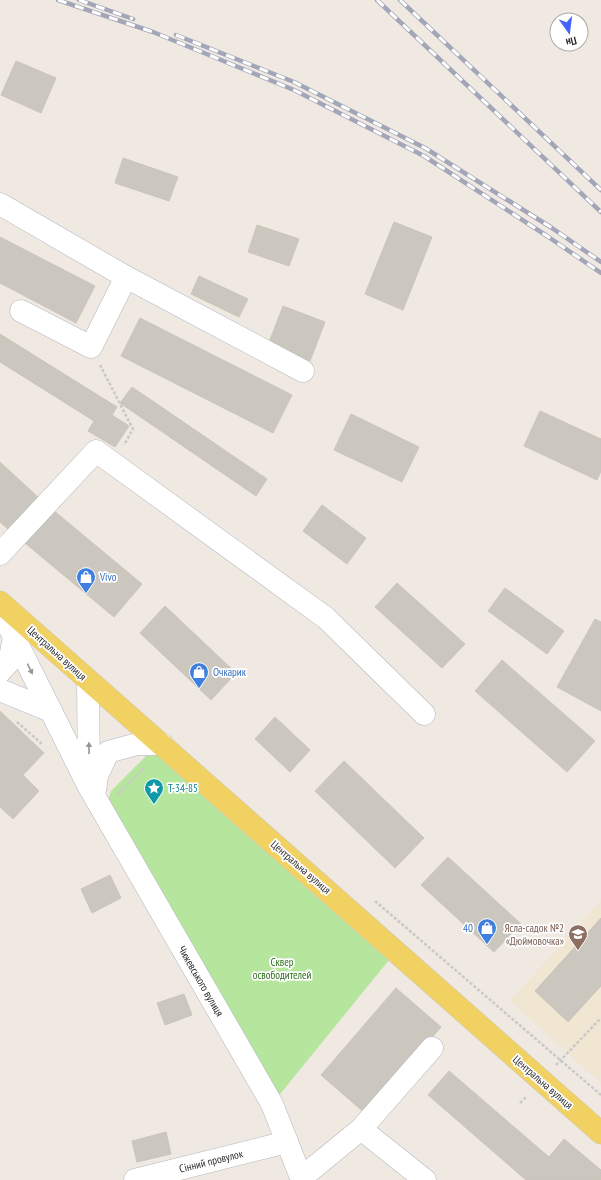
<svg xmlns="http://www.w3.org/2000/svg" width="601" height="1180" font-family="'PT Sans Narrow',sans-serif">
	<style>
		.education { fill: #f0e6d1 }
		.green { fill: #b6e59e }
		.building { fill: #cbc7bf; stroke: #cbc5ba }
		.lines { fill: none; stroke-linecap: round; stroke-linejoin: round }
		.minor-casing { stroke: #b4b7c1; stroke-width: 23 }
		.major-casing { stroke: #c9c9c9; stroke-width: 23 }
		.path { stroke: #c9c9c9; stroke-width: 2.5; stroke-dasharray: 3 2; stroke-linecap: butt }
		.minor { stroke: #fff; stroke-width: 22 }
		.major { stroke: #f2d163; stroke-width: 22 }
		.rail-casing { stroke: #a3a6b8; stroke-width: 4.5 }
		.rail { stroke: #fff; stroke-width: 3; stroke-dasharray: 9; stroke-linecap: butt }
		.oneway { fill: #969696 }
		.labels { text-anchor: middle; stroke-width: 3.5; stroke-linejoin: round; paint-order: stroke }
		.shop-label { font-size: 11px; fill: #366cbe; stroke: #fff; text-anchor: start }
		.street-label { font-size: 11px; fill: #2e2e2e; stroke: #fff }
		.culture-label { font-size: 11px; fill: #0d838f; stroke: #fff; text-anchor: start }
		.education-label { font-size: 11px; fill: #785e54; stroke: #fff; text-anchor: end }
		.park-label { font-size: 11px; fill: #2c6e1b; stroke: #fff }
	</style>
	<rect width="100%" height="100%" fill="#efe9e1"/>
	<polygon class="education" points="601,901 601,1083 510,1001"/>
	<polygon class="green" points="158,755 389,960 272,1104 108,801 111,791 146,756"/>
	<g class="building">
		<polygon points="16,61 56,78 41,113 1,95"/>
		<polygon points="123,158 178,177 169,201 115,183"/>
		<polygon points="394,222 432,237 403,310 365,294"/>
		<polygon points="257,225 299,239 289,266 248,252"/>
		<polygon points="0,237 95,286 76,323 0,283"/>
		<polygon points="199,276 248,299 239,317 191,294"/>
		<polygon points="283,306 325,322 310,361 268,345"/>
		<polygon points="140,318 292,395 273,433 121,356"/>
		<polygon points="0,334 117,407 112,415 129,426 115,447 88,431 94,421 0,362"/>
		<polygon points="132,387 267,479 256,496 120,403"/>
		<polygon points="540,411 601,439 601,471 597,480 524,446"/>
		<polygon points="351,414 419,447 402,482 334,450"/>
		<polygon points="0,462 39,498 9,530 0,522"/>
		<polygon points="322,505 366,538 347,564 303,531"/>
		<polygon points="53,510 142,584 114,617 25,543"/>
		<polygon points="397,583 465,644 442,668 375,607"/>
		<polygon points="505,588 564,631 547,654 488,611"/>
		<polygon points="165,606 236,673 211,700 140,633"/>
		<polygon points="595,619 601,622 601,711 557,687"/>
		<polygon points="502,660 595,741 567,772 475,691"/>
		<polygon points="0,711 44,753 23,775 39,791 13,819 0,807"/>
		<polygon points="275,717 310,750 290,772 255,739"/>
		<polygon points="344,761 424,838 395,868 315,791"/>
		<polygon points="448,857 521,924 494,952 421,885"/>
		<polygon points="110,875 121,898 92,913 81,889"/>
		<polygon points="601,918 601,986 568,1022 535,991"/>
		<polygon points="396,988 441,1027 366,1114 321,1075"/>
		<polygon points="184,994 192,1015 165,1025 157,1003"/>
		<polygon points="449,1071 549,1157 564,1139 601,1170 601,1180 526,1180 428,1095"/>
		<polygon points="166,1132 171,1154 137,1162 132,1141"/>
	</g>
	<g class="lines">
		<g class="minor-casing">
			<g id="minor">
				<polyline points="0,204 126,277 303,371"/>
				<polyline points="21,311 91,347 126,277"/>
				<polyline points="0,554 96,451 326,618 424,714"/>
				<polyline points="0,609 89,787 272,1104 302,1180"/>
				<polyline points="0,672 9,662 14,638"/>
				<polyline points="88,681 89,782"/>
				<polyline points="0,690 51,711"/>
				<polyline points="95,790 97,776 108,752 137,744 162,744"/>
				<polyline points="361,1129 432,1048"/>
				<polyline points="301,1178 361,1129 425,1180"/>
				<polyline points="135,1180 287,1142"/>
			</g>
		</g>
		<g class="major-casing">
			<polyline id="major" points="0,602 601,1133"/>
		</g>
		<g class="path">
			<polyline points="100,365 133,429 124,445"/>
			<polyline points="17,722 42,744"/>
			<polyline points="117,795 146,766"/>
			<polyline points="375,901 601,1095"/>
			<polyline points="556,1065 601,1018"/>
			<polyline points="520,1103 527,1096"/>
		</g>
		<use href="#minor" class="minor"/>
		<use href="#major" class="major"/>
		<g class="rail-casing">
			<g id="rail">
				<polyline points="58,0 153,32 294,90 424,156 547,236 601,273"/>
				<polyline points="79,0 133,19"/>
				<polyline points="377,0 601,212"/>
				<polyline points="400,0 601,190"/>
				<polyline points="176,35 294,82 425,148 552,228 601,262"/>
			</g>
		</g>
		<use href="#rail" class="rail"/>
	</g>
	<defs><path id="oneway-solid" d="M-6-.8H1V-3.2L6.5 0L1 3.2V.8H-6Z"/></defs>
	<g class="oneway">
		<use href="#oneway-solid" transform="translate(30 669) rotate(64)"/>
		<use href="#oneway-solid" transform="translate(89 748) rotate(-90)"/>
	</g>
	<defs>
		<g id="shop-pin" transform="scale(1)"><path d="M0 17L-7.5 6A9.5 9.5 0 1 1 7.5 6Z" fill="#3f7fe0" stroke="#fff"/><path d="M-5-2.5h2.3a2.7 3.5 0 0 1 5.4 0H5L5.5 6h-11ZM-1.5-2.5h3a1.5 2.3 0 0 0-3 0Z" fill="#fff"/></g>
		<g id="sight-pin" transform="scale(1)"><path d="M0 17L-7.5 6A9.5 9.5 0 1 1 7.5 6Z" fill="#0f9aa8" stroke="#fff"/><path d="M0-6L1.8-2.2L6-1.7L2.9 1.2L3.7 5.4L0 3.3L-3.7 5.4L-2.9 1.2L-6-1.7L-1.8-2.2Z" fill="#fff"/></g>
		<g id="school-pin" transform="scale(1)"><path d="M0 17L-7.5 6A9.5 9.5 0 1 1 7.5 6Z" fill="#8d6e63" stroke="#fff"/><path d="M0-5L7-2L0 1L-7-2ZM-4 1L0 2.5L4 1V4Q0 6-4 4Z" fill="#fff"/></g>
	</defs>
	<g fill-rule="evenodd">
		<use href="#shop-pin" x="86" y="577"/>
		<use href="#shop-pin" x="199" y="672"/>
		<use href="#sight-pin" x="154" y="788"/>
		<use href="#shop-pin" x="487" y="928"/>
		<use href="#school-pin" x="578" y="934"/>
	</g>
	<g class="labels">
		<g class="shop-label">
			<text x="100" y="581">Vivo</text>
			<text x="213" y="676">Очкарик</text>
			<text x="473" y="932" text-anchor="end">40</text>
		</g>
		<g class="street-label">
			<text transform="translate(57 653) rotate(42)" y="4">Центральна вулиця</text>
			<text transform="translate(301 867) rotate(41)" y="4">Центральна вулиця</text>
			<text transform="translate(201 981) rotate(60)" y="4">Чижевського вулиця</text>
			<text transform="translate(543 1082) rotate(41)" y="4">Центральна вулиця</text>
			<text transform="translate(211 1161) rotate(-14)" y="4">Сінний провулок</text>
		</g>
		<g class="culture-label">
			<text x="168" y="792">Т-34-85</text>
		</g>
		<g class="education-label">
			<text x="564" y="932">Ясла-садок №2<tspan x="564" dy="13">«Дюймовочка»</tspan></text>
		</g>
		<g class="park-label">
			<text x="282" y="966">Сквер<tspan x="282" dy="13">освободителей</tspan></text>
		</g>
	</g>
	<g transform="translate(569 32) rotate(166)"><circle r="19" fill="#ffffff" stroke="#ababab"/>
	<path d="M0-3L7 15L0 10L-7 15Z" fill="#4264fb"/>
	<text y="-6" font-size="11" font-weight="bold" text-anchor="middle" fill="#2e2e2e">Пн</text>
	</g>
</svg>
